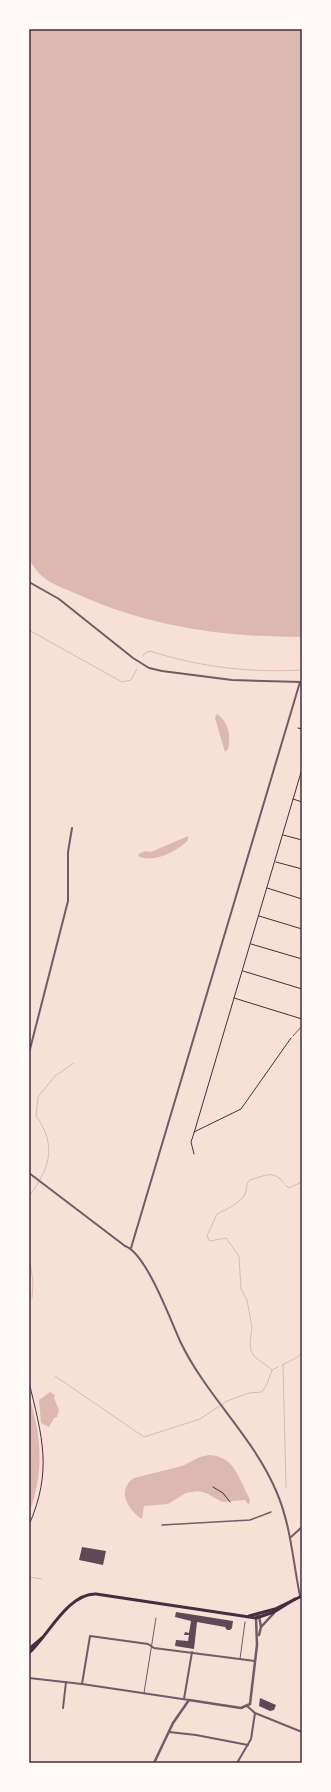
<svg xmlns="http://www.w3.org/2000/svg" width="331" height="1792" font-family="'DejaVu Sans',sans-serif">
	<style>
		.water { fill: #dcb8b0 }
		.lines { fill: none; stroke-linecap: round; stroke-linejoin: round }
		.stream { stroke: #dcb8b0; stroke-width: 1 }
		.building { fill: #644757 }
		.path { stroke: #4a2c40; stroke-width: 1 }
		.service { stroke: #755966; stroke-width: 1 }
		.pedestrian { stroke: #755966; stroke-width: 1.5 }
		.minor { stroke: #755966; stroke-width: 2 }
		.tertiary { stroke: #755966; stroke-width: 2.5 }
		.secondary { stroke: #4a2c40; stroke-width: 3 }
		.neatline { fill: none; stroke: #4a2c40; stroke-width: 1.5 }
	</style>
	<rect width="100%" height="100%" fill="#f7e1d7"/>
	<g class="water">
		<path d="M29 29H302V637C223 637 150 627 77 594 66 589 52 585 42 576 37 572 33 565 29 560Z"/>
		<path d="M217 714C229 723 231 736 228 749L225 752 215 718Z"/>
		<path d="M188 836V840C178 851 153 864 138 856L140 853 146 851 151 852Z"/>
		<polygon points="50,1392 55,1395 54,1398 59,1410 57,1417 54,1418 49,1427 41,1423 39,1400"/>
		<path d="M29 1397C42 1438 44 1473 29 1513Z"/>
		<path d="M209 1455C236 1456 239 1481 250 1499L249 1505 245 1500 222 1502 206 1493 198 1491 186 1493 168 1504 144 1506 142 1519C128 1510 116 1490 134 1478L182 1466 200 1457Z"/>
	</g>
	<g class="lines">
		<g class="stream">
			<polyline points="29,630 122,682 131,680 137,669"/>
			<path d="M143 656 145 653 150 651C199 667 251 673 302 670"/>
			<polyline points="285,1185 289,1188 302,1182"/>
			<path d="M29 1196C49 1170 58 1146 36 1116L38 1097 55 1076 74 1063"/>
			<polyline points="29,1257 33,1281 32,1298"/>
			<polyline points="282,1365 296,1358 302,1353"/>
			<polyline points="283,1365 286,1487"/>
			<polyline points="272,1370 278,1367"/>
			<path d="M55 1376 144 1437 200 1419 227 1401 249 1393 262 1392 267 1384 272 1370 255 1357 251 1351 250 1343 252 1327 247 1300 241 1289 239 1256 226 1238 210 1241 207 1236 217 1214C225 1210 242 1202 245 1194 247 1190 246 1186 248 1182L250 1180C265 1176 273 1169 284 1183"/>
			<polyline points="29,1577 42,1579"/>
		</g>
	</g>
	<g class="building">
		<polygon points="82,1547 106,1551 103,1565 79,1560"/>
		<polygon points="176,1612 233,1621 232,1628 230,1630 227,1630 225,1627 197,1622 194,1649 175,1646 176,1640 188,1641 189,1635 184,1635 185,1632 189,1633 191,1621 175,1617"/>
		<polygon points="260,1698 276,1705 274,1710 270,1711 259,1706"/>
	</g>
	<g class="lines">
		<g class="path">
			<polyline points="298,728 302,729"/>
			<polyline points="293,799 302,802"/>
			<polyline points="283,835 302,840"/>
			<polyline points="276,862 302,869"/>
			<polyline points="267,888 302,899"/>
			<polyline points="259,916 302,929"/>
			<polyline points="251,944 302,959"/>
			<polyline points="243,971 302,989"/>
			<polyline points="234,998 302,1019"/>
			<polyline points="194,1132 241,1109 291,1038"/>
			<polyline points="194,1154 191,1142 194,1133 302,769"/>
			<path d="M29 1382C42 1437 53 1470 29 1525"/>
			<polyline points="213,1487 223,1493 230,1502"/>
		</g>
		<g class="service">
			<polyline points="293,1036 302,1026"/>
			<polyline points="240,1659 245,1622"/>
			<polyline points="144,1693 156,1618"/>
		</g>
		<polyline class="pedestrian" points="162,1525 250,1520 271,1512"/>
		<g class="minor">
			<polyline points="29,582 59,599 133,658 149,668 162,671 232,680 302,682"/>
			<polyline points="29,1053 68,901 68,852 72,828"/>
			<path d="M29 1173 125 1246C146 1253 170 1319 180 1341 206 1396 254 1437 277 1493 291 1526 293 1562 300 1596"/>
			<polyline points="131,1248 300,682"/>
			<polyline points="291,1537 302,1527"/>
			<polyline points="29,1678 82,1684 189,1700"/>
			<polyline points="82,1684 90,1636 148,1644 154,1648 255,1661"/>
			<polyline points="184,1699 192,1652"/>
			<polyline points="247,1706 255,1713 302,1732"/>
			<polyline points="63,1708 66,1682"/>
			<polyline points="169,1732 196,1735 248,1745"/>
			<polyline points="237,1763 251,1739 255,1713"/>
		</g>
		<g class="tertiary">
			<polyline points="261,1627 274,1613"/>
			<polyline points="259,1635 261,1627 259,1616"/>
			<polyline points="154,1763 173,1723 189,1700 241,1708 250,1704 257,1645 256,1618 258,1613"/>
		</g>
		<g class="secondary">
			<polyline points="249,1616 275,1609 302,1596"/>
			<polyline points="29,1649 42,1638"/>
			<path d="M29 1653C48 1636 68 1593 96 1594L256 1618 274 1612 295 1599"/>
		</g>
	</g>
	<rect width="331" height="1792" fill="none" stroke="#fffaf5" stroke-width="60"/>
	<rect x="30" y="30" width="271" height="1732" class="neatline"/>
</svg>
